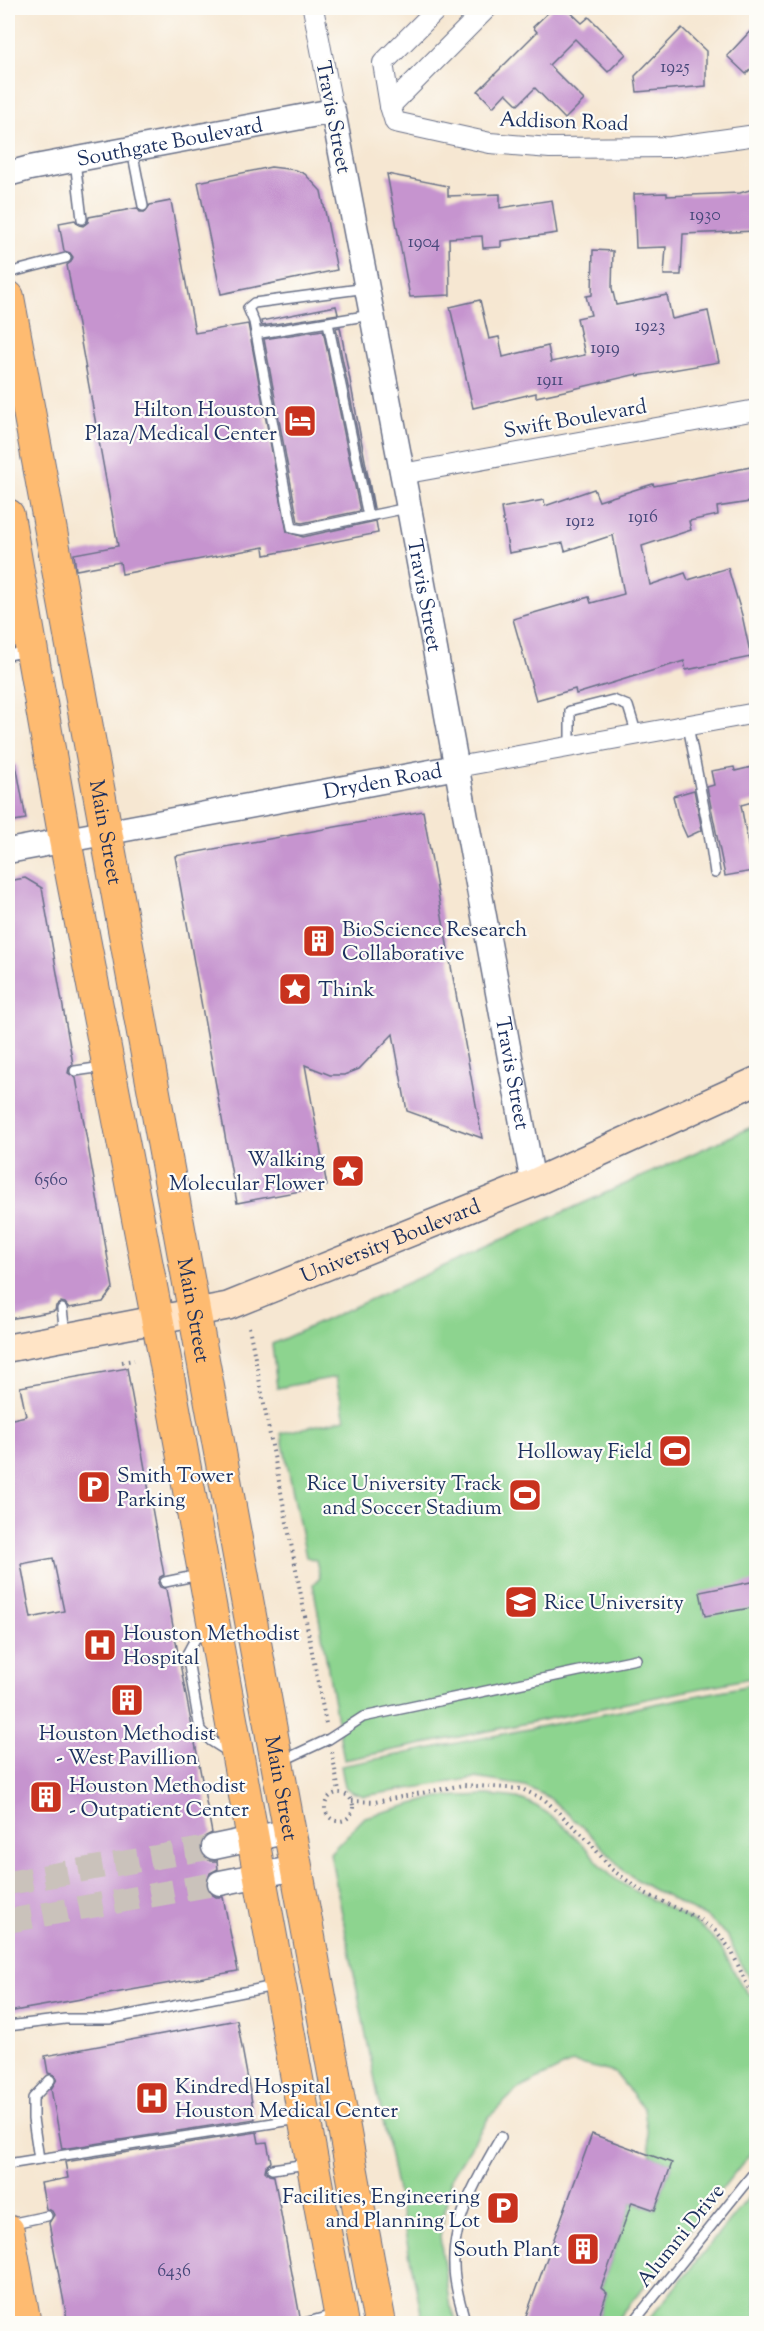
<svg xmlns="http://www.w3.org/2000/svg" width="764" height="2331" font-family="'Sorts Mill Goudy',serif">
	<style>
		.green { fill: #8dd48f; stroke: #548276; stroke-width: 1.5 }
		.building { fill: #c694cf; fill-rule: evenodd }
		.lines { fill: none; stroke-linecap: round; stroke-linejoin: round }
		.tertiary-tunnel { stroke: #cac2bb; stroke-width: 24; stroke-dasharray: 24 12; stroke-linecap: butt }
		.service-casing { stroke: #686f87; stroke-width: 12 }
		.minor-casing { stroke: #686f87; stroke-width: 22 }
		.tertiary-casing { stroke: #686f87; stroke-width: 27 }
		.secondary-casing { stroke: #686f87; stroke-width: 30 }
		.primary-casing { stroke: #686f87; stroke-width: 34 }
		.path { stroke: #686f87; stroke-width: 4; stroke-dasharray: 1.5 4.5; stroke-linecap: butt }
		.service { stroke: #fff; stroke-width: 9 }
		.minor { stroke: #fff; stroke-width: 20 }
		.tertiary { stroke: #fff; stroke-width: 24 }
		.secondary { stroke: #ffe4c6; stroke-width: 27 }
		.primary { stroke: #febb71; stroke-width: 32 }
		.labels { text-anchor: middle; stroke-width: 4.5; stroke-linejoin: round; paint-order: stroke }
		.number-label { font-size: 18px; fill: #46487a }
		.street-label { font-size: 21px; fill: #1b2f5e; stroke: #fdfcf7 }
		.poi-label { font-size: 21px; fill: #1b2f5e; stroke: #fdfcf7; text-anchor: start }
	</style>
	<rect width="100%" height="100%" fill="#fdfcf7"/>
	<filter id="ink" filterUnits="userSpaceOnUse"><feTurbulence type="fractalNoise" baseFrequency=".0167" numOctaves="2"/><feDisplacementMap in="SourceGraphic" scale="12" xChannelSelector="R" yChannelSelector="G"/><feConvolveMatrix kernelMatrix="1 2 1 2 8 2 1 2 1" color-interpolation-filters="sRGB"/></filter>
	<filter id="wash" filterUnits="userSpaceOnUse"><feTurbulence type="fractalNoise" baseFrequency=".008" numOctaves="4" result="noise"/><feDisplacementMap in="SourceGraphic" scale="24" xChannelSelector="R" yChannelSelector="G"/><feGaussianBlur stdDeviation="1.35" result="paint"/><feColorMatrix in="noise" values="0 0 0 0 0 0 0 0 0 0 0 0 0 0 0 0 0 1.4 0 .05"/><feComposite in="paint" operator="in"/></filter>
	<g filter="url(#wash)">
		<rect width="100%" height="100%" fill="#f6e7d2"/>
		<g class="green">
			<polygon points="756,1125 756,1677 344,1760 313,1584 320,1577 316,1560 306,1557 281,1433 345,1419 336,1377 277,1388 272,1344"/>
			<polygon points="756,1684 756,1986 745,1972 728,1937 708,1918 650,1888 625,1872 588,1832 548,1797 525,1786 475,1778 364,1796 352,1792 345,1787 341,1766"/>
			<path d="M488 1795C498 1796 510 1796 520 1799 545 1807 568 1829 586 1848 595 1858 604 1870 614 1878 644 1900 683 1911 709 1934 731 1954 734 1984 756 2001V2146L615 2323H596L607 2293 601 2288 632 2202 655 2210 672 2163 651 2156 644 2109 615 2073 573 2062 518 2089 489 2117 451 2178 440 2237 449 2302 458 2323H423L330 1853 365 1817 439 1797Z"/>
			<polygon points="756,2188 756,2323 646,2323"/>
		</g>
		<g id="blocks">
			<g class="building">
				<polygon points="553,8 566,8 582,23 589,17 626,54 608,72 575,39 549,65 584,100 565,119 535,88 518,105 506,93 493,107 478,91 537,32 533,27"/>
				<polygon points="756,25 756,63 746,74 727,56"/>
				<polygon points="682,28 706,51 706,86 637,92 635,76"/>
				<polygon points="271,167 296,170 305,174 321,191 337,270 221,294 198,182"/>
				<polygon points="387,174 448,186 448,196 500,194 500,208 552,200 557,233 501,241 501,247 483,248 482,236 449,238 450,295 410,297"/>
				<polygon points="756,188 756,231 683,234 681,275 664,275 666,247 636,248 634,194 667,193 667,196 740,193"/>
				<polygon points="171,201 195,333 248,324 287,532 303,537 376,521 378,533 265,555 264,547 122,574 120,562 76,570 74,554 118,546 67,265 71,262 73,257 70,253 64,251 59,223 75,220 79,225 83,226 88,222 89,217 137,208 140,212 145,212 150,205"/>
				<polygon points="593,250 613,251 612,288 616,305 667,295 672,319 708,311 719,362 638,376 637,374 569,390 536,397 536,393 473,408 450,307 480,300 489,339 499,337 503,357 548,346 551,362 585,355 577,318 591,315 586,296 592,295"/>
				<polygon points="336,306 338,314 262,326 261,321"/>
				<polygon points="340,327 374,508 373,508 336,328"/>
				<polygon points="323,330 360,511 302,523 298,522 264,339"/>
				<polygon points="756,466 756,501 717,507 718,515 689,521 691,530 642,546 650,585 685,573 688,580 728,568 742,615 751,657 686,670 684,661 576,694 575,689 536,700 513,619 589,597 591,603 624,594 613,535 565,551 563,543 509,553 501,508 544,500 545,506 594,489 599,501 653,484 654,486"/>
				<polygon points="8,764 16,764 26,819 8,822"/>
				<polygon points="756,766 756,801 741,805 753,871 725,876 707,787 714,785 711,771 734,767 735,771"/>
				<polygon points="694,790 702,830 687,837 678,817 673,796"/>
				<polygon points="423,811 482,1138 407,1111 393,1034 359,1069 344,1075 330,1075 305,1065 327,1186 237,1203 175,856"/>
				<polygon points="25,878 42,888 73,1064 69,1068 68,1073 76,1078 113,1288 103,1302 69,1308 65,1303 61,1302 56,1306 55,1311 8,1319 8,881"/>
				<path d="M127 1368 164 1575 160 1577 158 1583 160 1587 166 1589 212 1833 204 1837 200 1849 204 1857 210 1861H217L218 1869 210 1873 206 1885 210 1893 216 1897H223L238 1971 8 2012V1420L26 1416 20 1387ZM53 1558 64 1611 31 1618 21 1564Z"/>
				<polygon points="756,1581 756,1607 705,1616 700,1592"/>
				<polygon points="237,2020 255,2119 62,2149 51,2089 57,2079 54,2075 48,2073 45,2056"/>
				<polygon points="257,2132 259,2143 267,2142 271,2162 266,2166 265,2171 269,2175 274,2176 300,2317 294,2324 68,2324 49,2223 54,2215 52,2211 46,2209 41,2183 68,2178 65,2162"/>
				<polygon points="592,2134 672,2163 655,2210 632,2202 601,2288 607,2293 596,2324 523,2324"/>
			</g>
		</g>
	</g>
	<g filter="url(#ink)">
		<use href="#blocks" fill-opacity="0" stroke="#686f87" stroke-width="1.5"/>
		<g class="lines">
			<g class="tertiary-tunnel">
				<polyline points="8,1883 214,1847"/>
				<polyline points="8,1921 220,1883"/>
			</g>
			<g class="service-casing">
				<g id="service">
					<polyline points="132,150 143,206"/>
					<polyline points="75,161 82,219"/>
					<polyline points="8,273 66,258"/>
					<polyline points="367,288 254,303 248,308 254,322 292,528 302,530 407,508"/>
					<polyline points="328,323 368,516"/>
					<polyline points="255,334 371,315"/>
					<polyline points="8,655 29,651"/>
					<polyline points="688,726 709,833 715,873"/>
					<polyline points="570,747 570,711 613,700 628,706 637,735"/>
					<polyline points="75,1071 103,1067"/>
					<polyline points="62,1309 65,1334"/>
					<polyline points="165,1582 199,1575"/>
					<polyline points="207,1628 195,1639 187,1654 200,1730 211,1741 230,1753"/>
					<polyline points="280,1759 286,1759 329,1739 363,1717 636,1659"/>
					<polyline points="8,2026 65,2019 109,2019 274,1986"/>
					<polyline points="39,2159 299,2119"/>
					<polyline points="8,2164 39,2159 33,2119 33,2098 50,2080"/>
					<polyline points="272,2169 307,2164"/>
					<polyline points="9,2224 47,2216"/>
					<polyline points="301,2324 337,2314"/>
					<path d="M466 2324C461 2305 454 2285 454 2265 452 2220 479 2175 501 2137"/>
					<polyline points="632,2324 756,2170"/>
				</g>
			</g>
			<g class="minor-casing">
				<g id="minor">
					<polyline points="313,8 333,111"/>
					<polyline points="438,8 383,63 390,106 395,122 490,143 550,148 671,147 756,135"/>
					<polyline points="390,106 487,8"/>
					<polyline points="402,474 756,410"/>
					<polyline points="457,767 756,713"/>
				</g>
			</g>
			<g class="tertiary-casing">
				<g id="tertiary">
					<path id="s1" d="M8 174 30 168 333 111 409 508 533 1183"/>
					<path id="s2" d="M8 851 457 767"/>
					<polyline points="214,1847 290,1831"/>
					<polyline points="220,1883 296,1868"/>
				</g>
			</g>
			<g class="secondary-casing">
				<g id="secondary">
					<path id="s3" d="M8 1348 228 1306 533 1183 756 1081"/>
				</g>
			</g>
			<g class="primary-casing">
				<g id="primary">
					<path id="s4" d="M8 297 380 2324"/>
					<polyline points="8,515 65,840 164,1354 342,2324"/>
					<polyline points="8,2231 25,2324"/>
				</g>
			</g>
			<g class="path">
				<polyline points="249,1327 326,1724"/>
				<polyline points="122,1362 134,1360"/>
				<polyline points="332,1752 339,1792"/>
				<circle cx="339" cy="1807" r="14"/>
				<polyline points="352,1801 375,1802 463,1785 522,1789 545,1800 588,1840 611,1869 645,1893 699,1919 717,1932 731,1950 749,1989 756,1994"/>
			</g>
			<use href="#service" class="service"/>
			<use href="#minor" class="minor"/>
			<use href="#tertiary" class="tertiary"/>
			<use href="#secondary" class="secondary"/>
			<use href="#primary" class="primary"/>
		</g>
	</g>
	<defs>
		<g id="hotel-square" transform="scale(1.725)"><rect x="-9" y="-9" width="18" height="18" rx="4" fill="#c8321e" stroke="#fdfcf7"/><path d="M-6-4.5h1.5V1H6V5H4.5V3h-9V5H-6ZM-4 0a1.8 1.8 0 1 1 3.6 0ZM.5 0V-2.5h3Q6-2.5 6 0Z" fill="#fff"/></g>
		<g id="building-square" transform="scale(1.725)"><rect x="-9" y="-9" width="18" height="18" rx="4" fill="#c8321e" stroke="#fdfcf7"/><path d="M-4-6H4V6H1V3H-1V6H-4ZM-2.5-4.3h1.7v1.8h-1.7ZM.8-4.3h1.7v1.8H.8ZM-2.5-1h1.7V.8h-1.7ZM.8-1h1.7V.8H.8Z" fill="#fff"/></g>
		<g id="sight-square" transform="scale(1.725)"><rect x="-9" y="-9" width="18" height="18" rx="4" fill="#c8321e" stroke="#fdfcf7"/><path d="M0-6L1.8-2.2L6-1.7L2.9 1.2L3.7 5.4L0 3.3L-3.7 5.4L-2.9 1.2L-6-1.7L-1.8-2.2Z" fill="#fff"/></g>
		<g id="stadium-square" transform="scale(1.725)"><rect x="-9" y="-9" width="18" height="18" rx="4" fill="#c8321e" stroke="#fdfcf7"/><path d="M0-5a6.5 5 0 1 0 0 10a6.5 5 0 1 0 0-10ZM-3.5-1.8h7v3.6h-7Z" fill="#fff"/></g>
		<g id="parking-square" transform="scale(1.725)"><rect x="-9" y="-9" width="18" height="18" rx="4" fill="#c8321e" stroke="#fdfcf7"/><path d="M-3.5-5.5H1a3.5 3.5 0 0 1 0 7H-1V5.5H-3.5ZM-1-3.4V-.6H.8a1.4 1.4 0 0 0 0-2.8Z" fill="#fff"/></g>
		<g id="university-square" transform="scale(1.725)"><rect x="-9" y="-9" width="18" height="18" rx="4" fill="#c8321e" stroke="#fdfcf7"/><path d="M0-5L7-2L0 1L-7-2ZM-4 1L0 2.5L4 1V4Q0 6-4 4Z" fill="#fff"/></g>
		<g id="hospital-square" transform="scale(1.725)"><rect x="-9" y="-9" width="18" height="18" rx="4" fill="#c8321e" stroke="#fdfcf7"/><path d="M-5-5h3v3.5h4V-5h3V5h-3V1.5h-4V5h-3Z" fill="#fff"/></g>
	</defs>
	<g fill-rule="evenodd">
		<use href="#hotel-square" x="300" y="421"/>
		<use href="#building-square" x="319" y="941"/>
		<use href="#sight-square" x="295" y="989"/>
		<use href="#sight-square" x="348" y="1171"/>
		<use href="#stadium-square" x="675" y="1451"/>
		<use href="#parking-square" x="94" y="1487"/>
		<use href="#stadium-square" x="525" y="1495"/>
		<use href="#university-square" x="521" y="1602"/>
		<use href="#hospital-square" x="100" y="1645"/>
		<use href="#building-square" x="127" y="1700"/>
		<use href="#building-square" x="46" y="1797"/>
		<use href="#hospital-square" x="152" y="2098"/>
		<use href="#parking-square" x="503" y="2208"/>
		<use href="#building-square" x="583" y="2249"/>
	</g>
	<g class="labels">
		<g class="number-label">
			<text x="675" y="72">1925</text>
			<text x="705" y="220">1930</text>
			<text x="424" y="247">1904</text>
			<text x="650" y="331">1923</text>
			<text x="605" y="353">1919</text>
			<text x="550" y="385">1911</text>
			<text x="643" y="522">1916</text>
			<text x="580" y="526">1912</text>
			<text x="51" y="1185">6560</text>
			<text x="174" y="2276">6436</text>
		</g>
		<g class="street-label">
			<text transform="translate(334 117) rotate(79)" y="7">Travis Street</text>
			<text transform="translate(564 121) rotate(2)" y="7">Addison Road</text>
			<text dy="7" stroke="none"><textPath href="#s1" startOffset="165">Southgate Boulevard</textPath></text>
			<text transform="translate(575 418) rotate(-10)" y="7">Swift Boulevard</text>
			<text dy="7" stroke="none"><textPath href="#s1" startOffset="824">Travis Street</textPath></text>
			<text dy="7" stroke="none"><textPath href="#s2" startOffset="381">Dryden Road</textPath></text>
			<text dy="7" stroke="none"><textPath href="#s4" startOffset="544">Main Street</textPath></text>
			<text dy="7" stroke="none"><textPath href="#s1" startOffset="1310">Travis Street</textPath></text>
			<text dy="7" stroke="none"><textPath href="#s3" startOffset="399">University Boulevard</textPath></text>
			<text dy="7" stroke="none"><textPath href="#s4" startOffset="1030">Main Street</textPath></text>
			<text dy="7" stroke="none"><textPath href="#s4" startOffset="1516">Main Street</textPath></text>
			<text transform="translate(680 2235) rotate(-51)" y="7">Alumni Drive</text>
		</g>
		<g class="poi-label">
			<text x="277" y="416" text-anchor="end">Hilton Houston<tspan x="277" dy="24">Plaza/Medical Center</tspan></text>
			<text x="342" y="936">BioScience Research<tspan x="342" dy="24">Collaborative</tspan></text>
			<text x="318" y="996">Think</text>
			<text x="325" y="1166" text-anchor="end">Walking<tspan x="325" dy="24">Molecular Flower</tspan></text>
			<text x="652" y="1458" text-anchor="end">Holloway Field</text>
			<text x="117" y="1482">Smith Tower<tspan x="117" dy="24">Parking</tspan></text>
			<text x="502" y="1490" text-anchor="end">Rice University Track<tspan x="502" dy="24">and Soccer Stadium</tspan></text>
			<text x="544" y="1609">Rice University</text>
			<text x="123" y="1640">Houston Methodist<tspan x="123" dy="24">Hospital</tspan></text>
			<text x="127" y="1740" text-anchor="middle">Houston Methodist<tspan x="127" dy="24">- West Pavillion</tspan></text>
			<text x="69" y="1792">Houston Methodist<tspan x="69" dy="24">- Outpatient Center</tspan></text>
			<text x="175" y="2093">Kindred Hospital<tspan x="175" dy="24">Houston Medical Center</tspan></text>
			<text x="480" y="2203" text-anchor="end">Facilities, Engineering<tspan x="480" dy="24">and Planning Lot</tspan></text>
			<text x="560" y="2256" text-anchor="end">South Plant</text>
		</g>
	</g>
	<rect width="764" height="2331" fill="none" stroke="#fdfcf7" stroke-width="30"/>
</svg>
